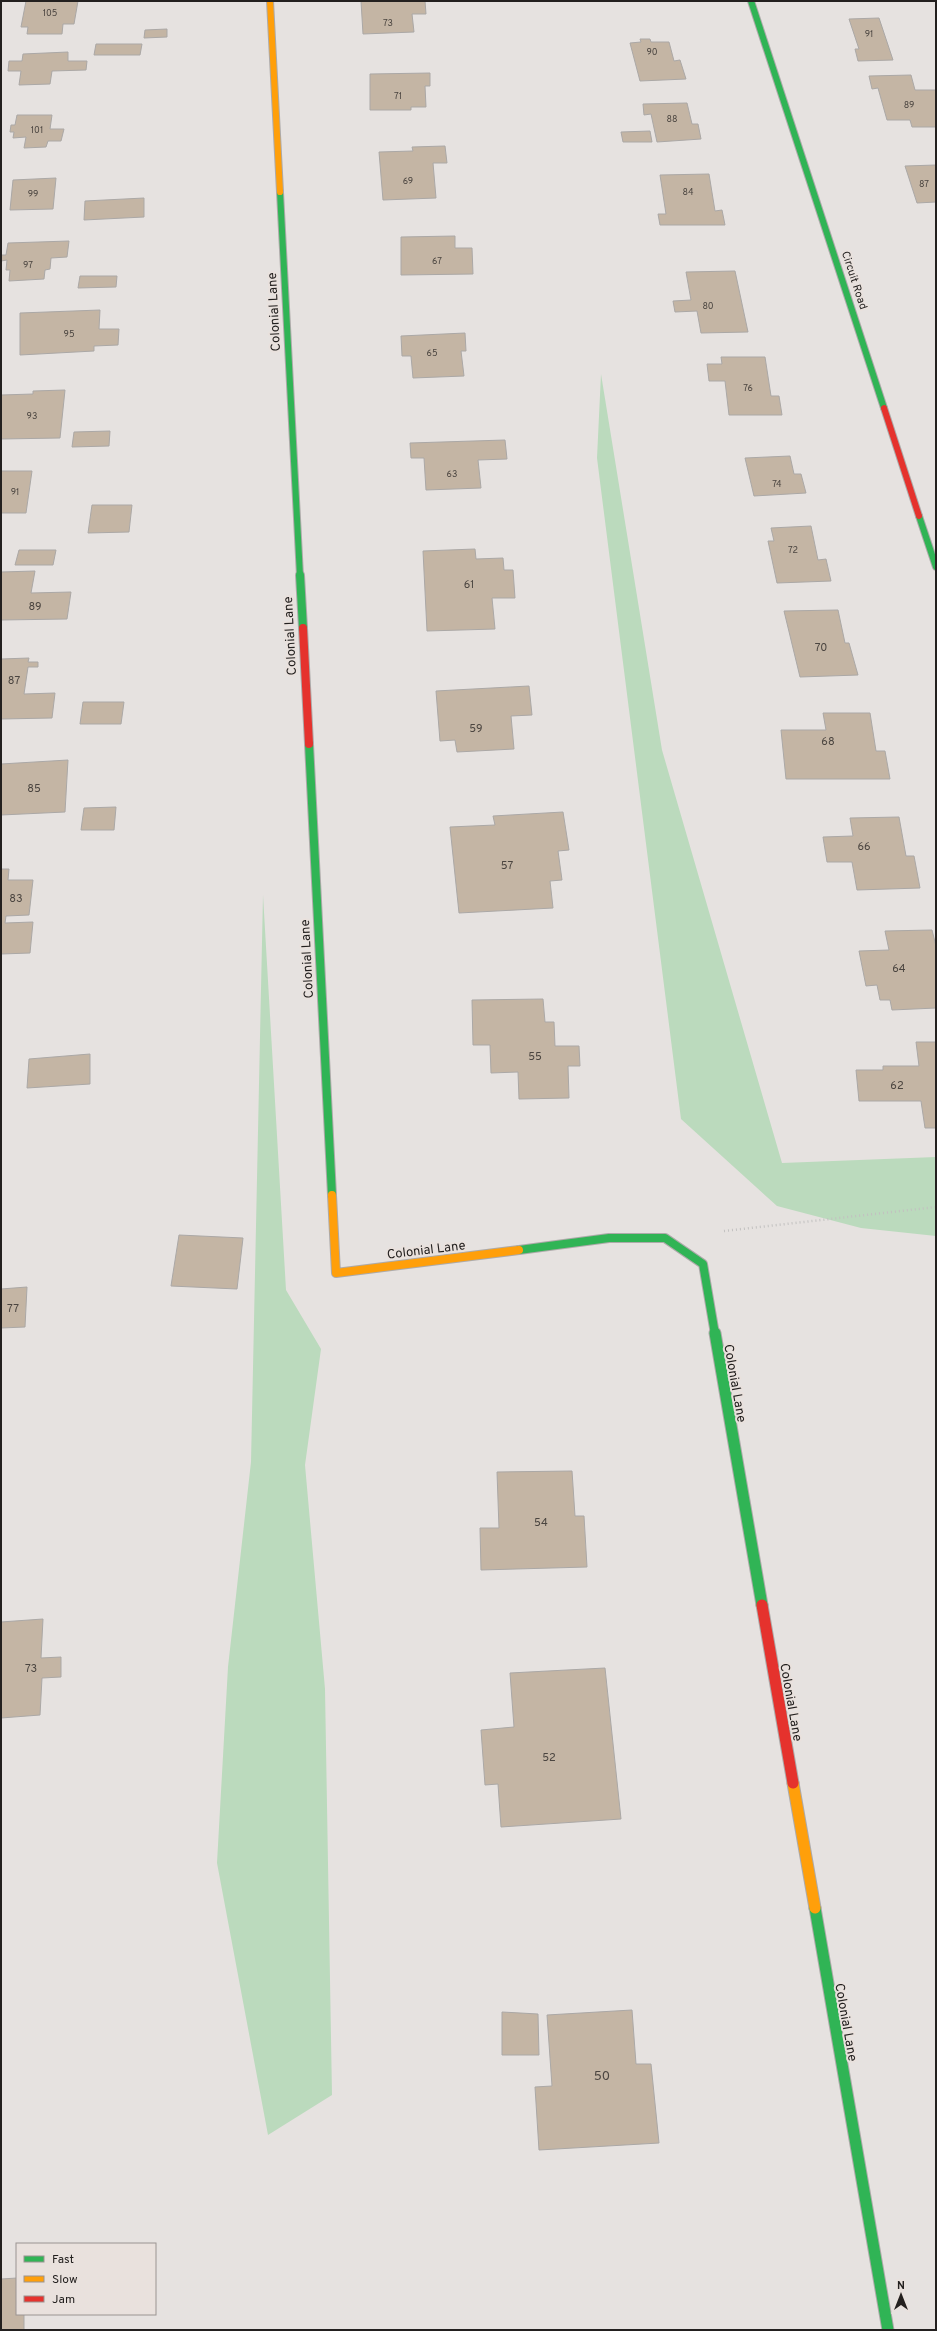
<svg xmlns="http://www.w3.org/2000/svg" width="937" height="2331" font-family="Overpass,sans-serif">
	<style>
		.green { fill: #bbdabd }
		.building { fill: #c4b5a4; stroke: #aba8a6 }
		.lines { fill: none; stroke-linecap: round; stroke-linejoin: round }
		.fast-far2-casing { stroke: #adaaa9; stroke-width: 8 }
		.fast-far1-casing { stroke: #adaaa9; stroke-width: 10 }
		.fast-casing { stroke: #adaaa9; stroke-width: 13 }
		.slow-far2-casing { stroke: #adaaa9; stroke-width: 8 }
		.slow-far1-casing { stroke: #adaaa9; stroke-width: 10 }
		.slow-casing { stroke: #adaaa9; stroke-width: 13 }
		.jam-far2-casing { stroke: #adaaa9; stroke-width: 8 }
		.jam-far1-casing { stroke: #adaaa9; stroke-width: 10 }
		.jam-casing { stroke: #adaaa9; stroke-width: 13 }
		.path { stroke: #c2c1c0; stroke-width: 2.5; stroke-dasharray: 1 3; stroke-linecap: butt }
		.fast-far2 { stroke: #30b455; stroke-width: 6 }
		.fast-far1 { stroke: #30b455; stroke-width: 8 }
		.fast { stroke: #30b455; stroke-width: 11 }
		.slow-far2 { stroke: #ff9f0a; stroke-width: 6 }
		.slow-far1 { stroke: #ff9f0a; stroke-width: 8 }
		.slow { stroke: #ff9f0a; stroke-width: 11 }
		.jam-far2 { stroke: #e5322d; stroke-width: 6 }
		.jam-far1 { stroke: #e5322d; stroke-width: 8 }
		.jam { stroke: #e5322d; stroke-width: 11 }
		.labels { text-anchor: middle; stroke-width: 4; stroke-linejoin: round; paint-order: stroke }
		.far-number-label { font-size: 9px; fill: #4b4540 }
		.far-street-label { font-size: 11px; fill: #23201f; stroke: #e9e1dd }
		.number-label { font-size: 11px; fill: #4b4540 }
		.street-label { font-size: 13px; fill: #23201f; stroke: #e9e1dd }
		.near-number-label { font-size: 13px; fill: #4b4540 }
	</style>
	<rect width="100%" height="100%" fill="#e6e2e0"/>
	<g class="green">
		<polygon points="601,374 662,750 782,1163 936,1157 936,1236 861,1228 777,1206 681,1119 597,458"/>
		<polygon points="263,895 286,1290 321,1349 305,1465 325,1689 332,2095 268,2135 217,1863 228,1667 251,1462"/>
	</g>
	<g class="building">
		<polygon points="26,1 78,1 74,24 63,24 62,34 27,34 28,27 21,27"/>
		<polygon points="361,1 425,1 426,14 412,14 414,32 363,34"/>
		<polygon points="879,18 893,60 858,61 855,49 859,49 849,19"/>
		<polygon points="167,29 167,37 144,38 145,30"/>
		<polygon points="640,39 650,39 651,42 669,42 674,61 680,60 686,79 640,81 630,43 641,42"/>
		<polygon points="96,44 142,44 140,55 94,55"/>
		<polygon points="68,52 68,61 87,61 86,70 52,71 50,84 19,85 21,71 8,71 9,61 22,61 23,54"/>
		<polygon points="430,73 430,86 425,86 426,107 411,107 411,110 370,110 370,74"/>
		<polygon points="911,75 915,90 936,90 936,127 912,127 910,120 887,120 878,88 872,89 869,76"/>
		<polygon points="687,103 692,124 698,124 701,139 657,142 651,114 644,115 643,104"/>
		<polygon points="17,115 52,115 50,129 64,129 61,141 48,141 46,147 24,148 26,137 13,138 14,132 10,132 11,125 15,125"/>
		<polygon points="650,131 652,142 623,142 621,132"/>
		<polygon points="445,146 447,163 433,163 436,198 383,200 379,152 413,151 412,147"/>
		<polygon points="936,165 936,202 917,203 905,166"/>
		<polygon points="709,174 715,211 722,210 725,225 660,225 658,214 666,214 660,175"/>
		<polygon points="56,178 53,209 10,210 13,180"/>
		<polygon points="144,198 144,217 84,220 85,201"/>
		<polygon points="455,236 455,248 472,248 473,274 401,275 401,237"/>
		<polygon points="69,241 67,257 51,258 50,269 45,270 44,279 9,281 10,270 6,270 7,260 1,261 1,255 6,255 8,243"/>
		<polygon points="735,271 748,332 701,333 697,311 675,312 673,301 691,300 686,272"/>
		<polygon points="80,276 117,276 116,287 78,288"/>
		<polygon points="100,310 99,329 119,329 118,345 94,346 94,351 20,355 20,313"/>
		<polygon points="465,333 466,351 461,351 464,376 413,378 411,356 402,356 401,336"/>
		<polygon points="721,357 765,357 771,396 779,396 782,415 729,415 725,381 709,381 707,364 722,364"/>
		<polygon points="65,390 60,438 1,439 1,395 33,394 33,391"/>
		<polygon points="110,431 109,446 72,447 74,432"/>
		<polygon points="505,440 507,459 478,460 481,488 426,490 424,458 411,458 410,443"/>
		<polygon points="790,456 794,474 801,474 806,493 754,496 745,458"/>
		<polygon points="1,471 32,471 26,513 1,513"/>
		<polygon points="92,505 132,505 129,532 88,533"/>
		<polygon points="811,526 818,560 826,559 831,581 777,583 768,541 774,541 771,528"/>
		<polygon points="475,549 476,559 503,558 504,570 513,570 515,598 492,598 495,629 427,631 423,551"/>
		<polygon points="19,550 56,550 53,565 15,565"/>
		<polygon points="35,571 31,593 71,592 67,619 1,620 1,572"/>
		<polygon points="838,610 845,643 849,643 858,675 800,677 784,611"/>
		<polygon points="29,658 28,662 38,662 38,667 28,667 24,694 55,693 52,718 1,719 1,659"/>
		<polygon points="529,686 532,715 511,716 514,749 457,752 455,740 440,741 436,691"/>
		<polygon points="83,702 124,702 121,724 80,724"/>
		<polygon points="823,713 870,713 876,751 885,751 890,779 786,779 781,730 826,730"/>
		<polygon points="68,760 65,812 1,815 1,764"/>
		<polygon points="116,807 114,830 81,830 84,808"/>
		<polygon points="563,812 569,850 558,851 562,880 550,881 553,908 459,913 450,827 495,825 493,816"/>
		<polygon points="899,817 906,856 914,856 920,888 857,890 852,862 827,862 823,837 853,836 850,818"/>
		<polygon points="1,869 9,869 8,880 33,880 29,915 6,916 5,923 33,922 30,953 1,954"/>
		<polygon points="932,930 936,946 936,1008 892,1010 890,1000 880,1000 877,985 866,986 859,951 889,950 885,931"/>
		<polygon points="543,999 545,1022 554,1022 555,1046 579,1046 580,1066 568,1066 569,1098 519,1099 518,1072 491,1073 490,1045 473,1045 472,1000"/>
		<polygon points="916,1042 936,1042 936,1128 925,1128 921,1101 859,1101 856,1070 883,1070 883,1066 919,1066"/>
		<polygon points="90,1054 90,1084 27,1088 29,1059"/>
		<polygon points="179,1235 243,1238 237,1289 171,1286"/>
		<polygon points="27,1287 25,1327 1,1328 1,1289"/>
		<polygon points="572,1471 575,1516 584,1516 587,1567 481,1570 480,1528 499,1528 497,1472"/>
		<polygon points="43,1619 41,1658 61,1657 61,1677 42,1678 40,1715 1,1718 1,1622"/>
		<polygon points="605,1668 621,1819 501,1827 498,1784 485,1785 481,1730 514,1727 510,1673"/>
		<polygon points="632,2010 636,2064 651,2064 659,2143 539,2150 535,2087 552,2086 547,2015"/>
		<polygon points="502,2012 538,2014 539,2055 502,2055"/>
		<polygon points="17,2278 17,2314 24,2314 24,2330 1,2330 1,2279"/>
	</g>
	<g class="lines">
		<g class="fast-far2-casing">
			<g id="fast-far2">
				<polyline points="751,1 884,408"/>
				<polyline points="280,192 300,576"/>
				<polyline points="919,516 936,567"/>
			</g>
		</g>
		<g class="fast-far1-casing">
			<g id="fast-far1">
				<polyline points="300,575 303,628"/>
				<polyline points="309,744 332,1195"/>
				<polyline points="519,1250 609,1238 665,1238 703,1264 715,1334"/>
			</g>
		</g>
		<g class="fast-casing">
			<g id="fast">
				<polyline points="715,1333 762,1605"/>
				<polyline points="815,1908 888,2330"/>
			</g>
		</g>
		<g class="slow-far2-casing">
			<polyline id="slow-far2" points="270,1 280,192"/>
		</g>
		<g class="slow-far1-casing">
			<polyline id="slow-far1" points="332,1195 336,1273 519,1250"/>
		</g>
		<g class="slow-casing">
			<polyline id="slow" points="793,1783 815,1908"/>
		</g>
		<g class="jam-far2-casing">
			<polyline id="jam-far2" points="884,408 919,516"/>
		</g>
		<g class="jam-far1-casing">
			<polyline id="jam-far1" points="303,628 309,744"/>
		</g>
		<g class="jam-casing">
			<polyline id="jam" points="762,1605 793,1783"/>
		</g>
		<polyline class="path" points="724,1231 936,1207"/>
		<use href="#fast-far2" class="fast-far2"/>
		<use href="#fast-far1" class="fast-far1"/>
		<use href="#fast" class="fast"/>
		<use href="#slow-far2" class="slow-far2"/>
		<use href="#slow-far1" class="slow-far1"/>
		<use href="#slow" class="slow"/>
		<use href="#jam-far2" class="jam-far2"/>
		<use href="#jam-far1" class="jam-far1"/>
		<use href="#jam" class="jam"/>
	</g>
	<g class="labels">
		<g class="far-number-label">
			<text x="50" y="16">105</text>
			<text x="388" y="26">73</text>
			<text x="869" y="37">91</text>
			<text x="652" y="55">90</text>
			<text x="398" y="99">71</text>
			<text x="909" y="108">89</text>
			<text x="672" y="122">88</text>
			<text x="37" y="133">101</text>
			<text x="408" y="184">69</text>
			<text x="924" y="187">87</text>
			<text x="688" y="195">84</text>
			<text x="33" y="197">99</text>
			<text x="437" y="264">67</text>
			<text x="28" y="268">97</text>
			<text x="708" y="309">80</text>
			<text x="69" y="337">95</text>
			<text x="432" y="356">65</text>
			<text x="748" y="391">76</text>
			<text x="32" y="419">93</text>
			<text x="452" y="477">63</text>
			<text x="777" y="487">74</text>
			<text x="15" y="495">91</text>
			<text x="793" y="553">72</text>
		</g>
		<g class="far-street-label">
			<text transform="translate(855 280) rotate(72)" y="4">Circuit Road</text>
		</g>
		<g class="number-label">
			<text x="469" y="588">61</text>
			<text x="35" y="610">89</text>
			<text x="821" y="651">70</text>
			<text x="14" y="684">87</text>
			<text x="476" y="732">59</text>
			<text x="828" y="745">68</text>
			<text x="34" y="792">85</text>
			<text x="864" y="850">66</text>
			<text x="507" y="869">57</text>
			<text x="16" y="902">83</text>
			<text x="899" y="972">64</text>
			<text x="535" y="1060">55</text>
			<text x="897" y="1089">62</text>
			<text x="13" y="1312">77</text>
			<text x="541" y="1526">54</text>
			<text x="31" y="1672">73</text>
			<text x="549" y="1761">52</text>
		</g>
		<g class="street-label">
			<text transform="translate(273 312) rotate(-93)" y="5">Colonial Lane</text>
			<text transform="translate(289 636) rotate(-93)" y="5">Colonial Lane</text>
			<text transform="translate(306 959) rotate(-93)" y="5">Colonial Lane</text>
			<text transform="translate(426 1249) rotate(-7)" y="5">Colonial Lane</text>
			<text transform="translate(736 1383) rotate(80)" y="5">Colonial Lane</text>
			<text transform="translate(792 1702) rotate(80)" y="5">Colonial Lane</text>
			<text transform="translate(847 2022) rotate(80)" y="5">Colonial Lane</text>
		</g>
		<g class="near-number-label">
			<text x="602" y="2080">50</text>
		</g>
	</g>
	<rect width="937" height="2331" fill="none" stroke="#23201f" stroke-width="4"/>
	<rect x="16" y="2243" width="140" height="72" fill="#e9e1dd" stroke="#9a9491"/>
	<rect x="24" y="2256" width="20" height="6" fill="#30b455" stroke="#9a9491"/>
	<text x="52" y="2263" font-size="12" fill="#23201f">Fast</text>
	<rect x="24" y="2276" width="20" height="6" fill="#ff9f0a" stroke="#9a9491"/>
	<text x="52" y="2283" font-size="12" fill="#23201f">Slow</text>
	<rect x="24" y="2296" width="20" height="6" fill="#e5322d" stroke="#9a9491"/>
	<text x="52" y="2303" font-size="12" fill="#23201f">Jam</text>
	<g transform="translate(901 2295)" stroke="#e9e1dd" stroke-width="3" paint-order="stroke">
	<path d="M0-3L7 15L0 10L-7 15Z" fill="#23201f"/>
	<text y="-6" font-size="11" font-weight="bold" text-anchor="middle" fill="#23201f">N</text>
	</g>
</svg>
